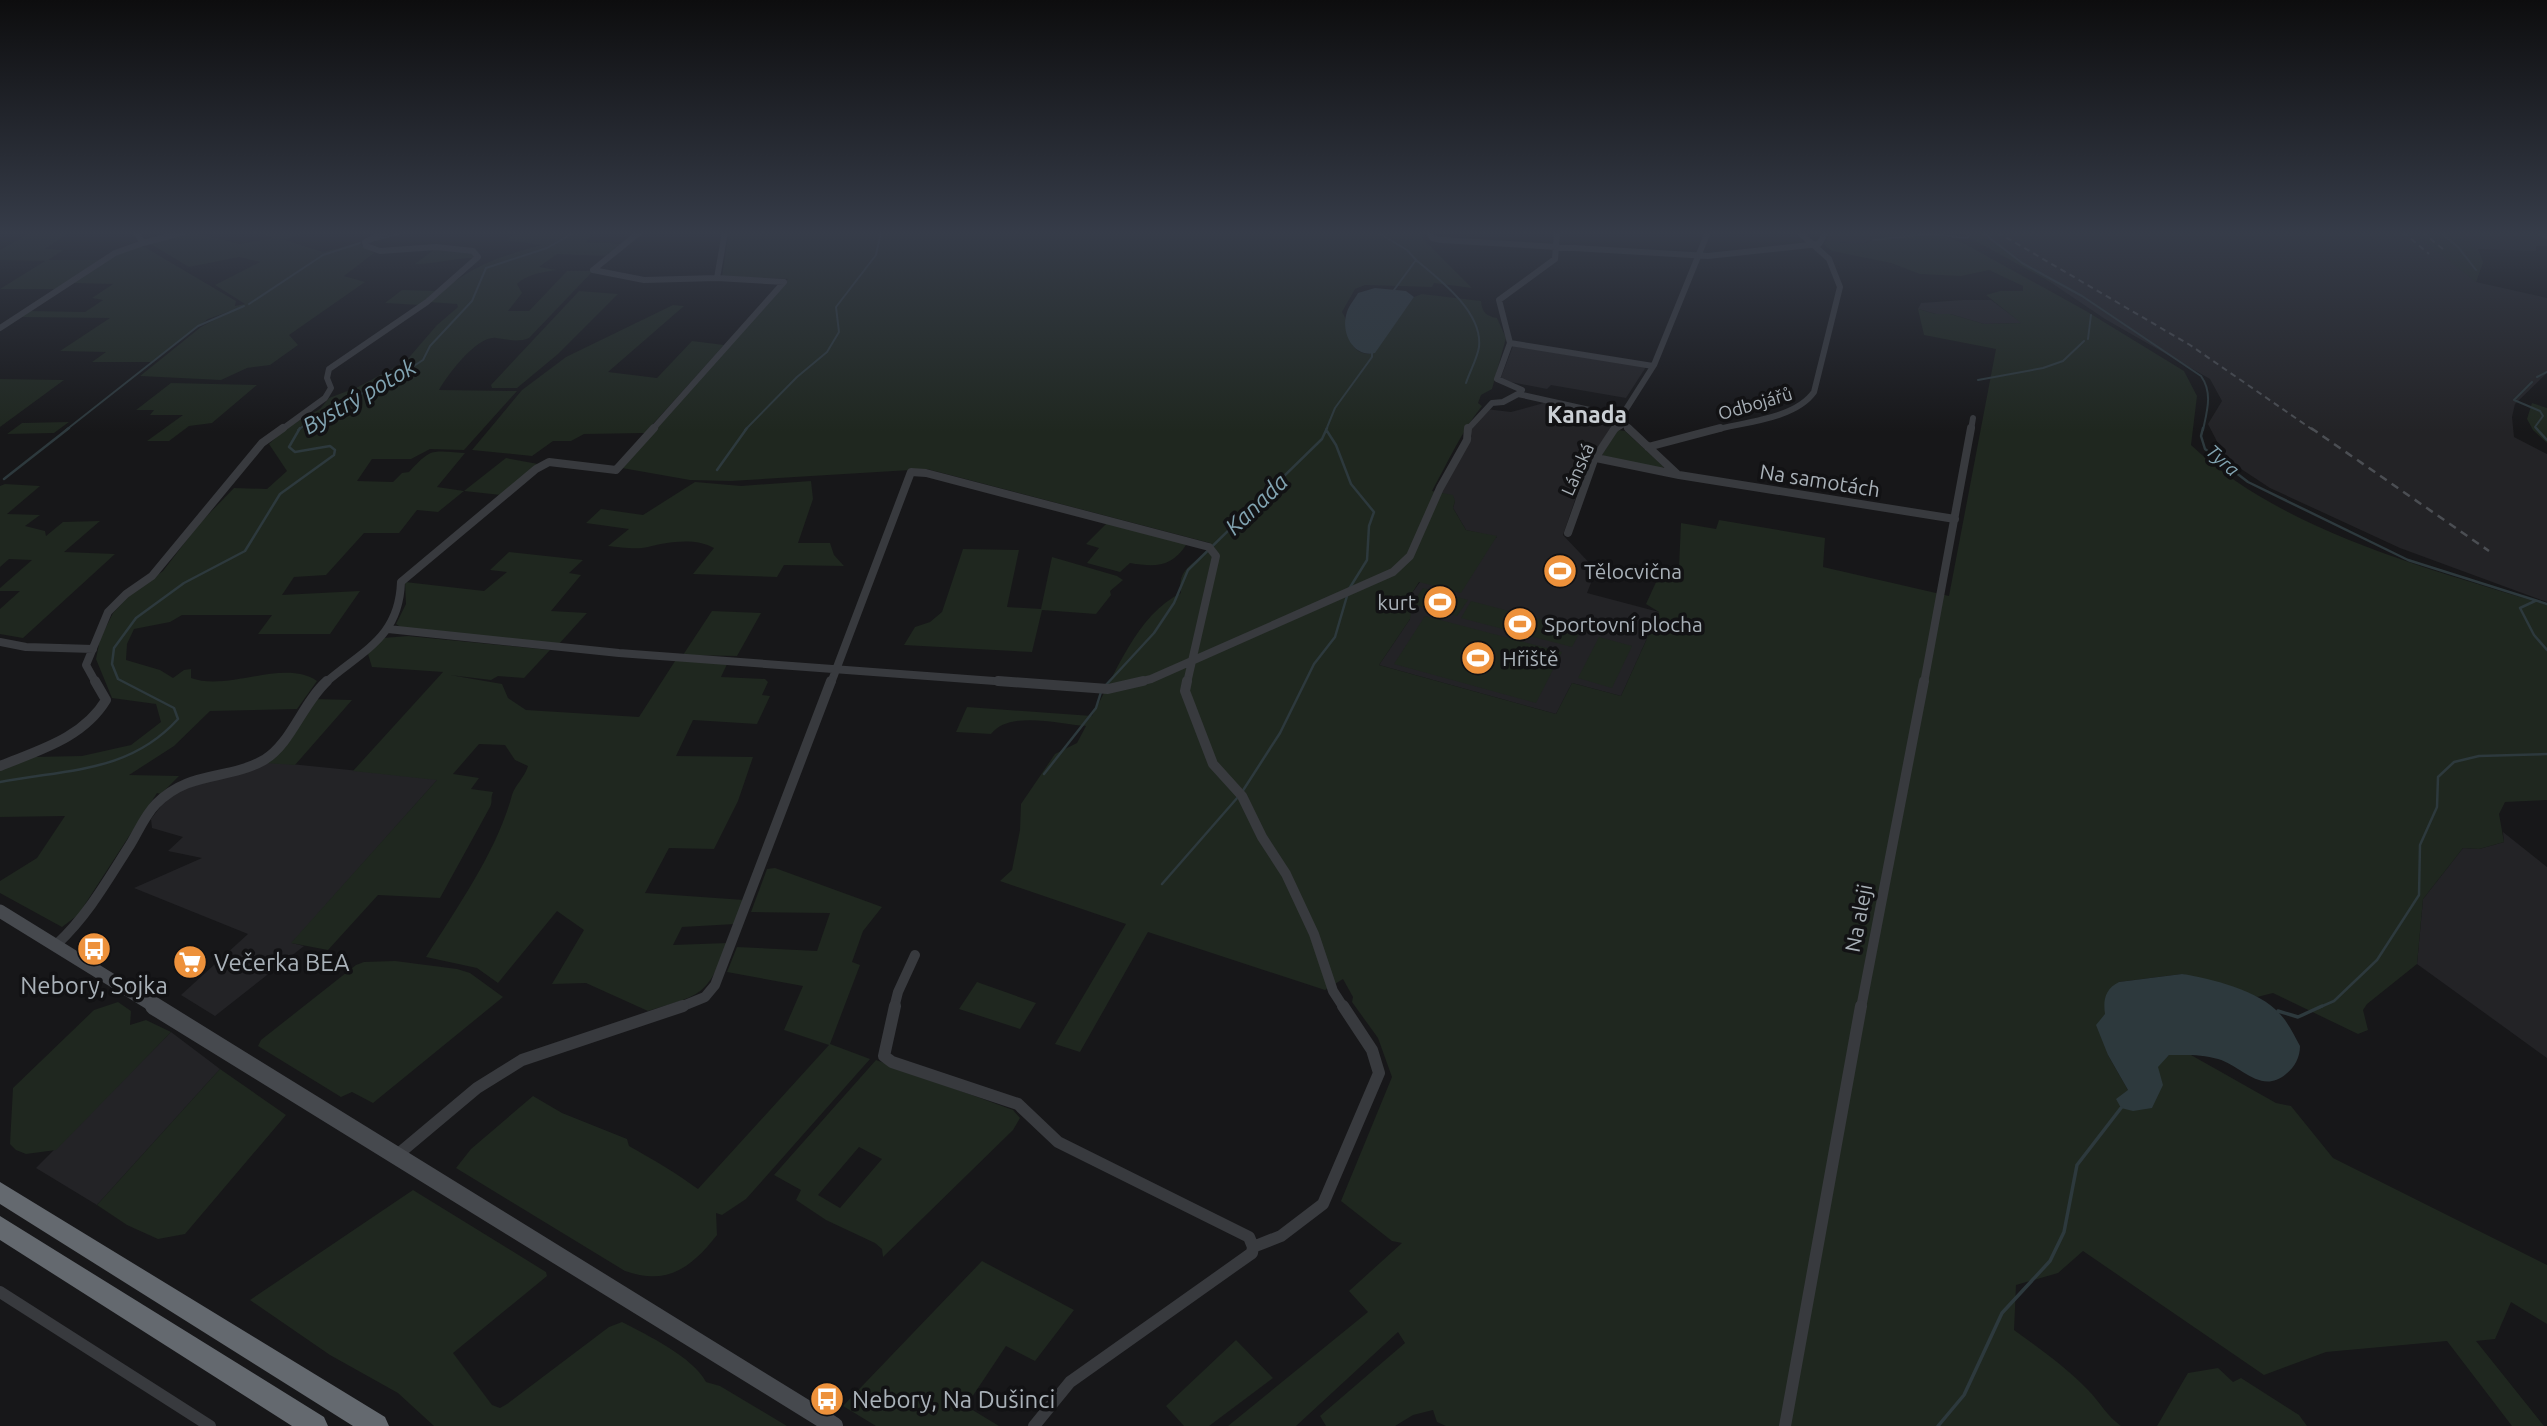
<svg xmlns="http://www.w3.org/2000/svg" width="2547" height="1426" font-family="Ubuntu,sans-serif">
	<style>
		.built { fill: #232326 }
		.green { fill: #1f271f; fill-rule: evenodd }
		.water { fill: #2d393d }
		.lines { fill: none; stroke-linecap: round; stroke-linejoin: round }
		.stream-far2 { stroke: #2d393d; stroke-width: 2 }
		.stream-far1 { stroke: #2d393d; stroke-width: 2.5 }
		.stream { stroke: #2d393d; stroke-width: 3.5 }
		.street-far3 { stroke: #383a3e; stroke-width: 6 }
		.street-far2 { stroke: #383a3e; stroke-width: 8 }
		.street-far1 { stroke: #383a3e; stroke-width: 10 }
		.street { stroke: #383a3e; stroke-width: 12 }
		.secondary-far2 { stroke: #46494e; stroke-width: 8 }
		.secondary-far1 { stroke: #46494e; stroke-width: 13 }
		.secondary { stroke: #46494e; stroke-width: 18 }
		.highway { fill: #64696f; fill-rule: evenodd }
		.rail-far1 { stroke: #4b4e53; stroke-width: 2; stroke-dasharray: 6 4.5; stroke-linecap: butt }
		.rail { stroke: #4b4e53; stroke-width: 2.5; stroke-dasharray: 8 6; stroke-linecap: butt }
		.labels { text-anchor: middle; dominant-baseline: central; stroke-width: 7; stroke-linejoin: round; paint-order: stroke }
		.far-street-label { font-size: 18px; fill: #a9b1b8; stroke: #121214 }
		.far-water-label { font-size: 19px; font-style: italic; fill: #82a4b2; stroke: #121214 }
		.street-label { font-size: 21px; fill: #a9b1b8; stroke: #121214 }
		.poi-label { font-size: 21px; fill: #a9b1b8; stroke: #121214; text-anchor: start }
		.water-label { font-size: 23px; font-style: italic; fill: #82a4b2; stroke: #121214 }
		.far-district-label { font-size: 23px; font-weight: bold; fill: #cacfd4; stroke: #121214 }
		.near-poi-label { font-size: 24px; fill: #a9b1b8; stroke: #121214; text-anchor: start }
	</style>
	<rect width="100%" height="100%" fill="#171719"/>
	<path class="built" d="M1830 232H1877L1880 236 1862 244 1826 241Z
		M1976 232H2534L2547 240V246H2536V251L2478 249 2483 262 2476 282 2547 298V373L2515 404 2512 417 2514 437 2547 454V602L2400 548 2270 488 2226 459 2208 424 2222 401 2210 379 2105 319Z
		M1963 300H1991L2022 323 1984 324 1950 314H1936L1918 309 1921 303Z
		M1513 346 1646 367 1626 398 1551 385 1547 389 1500 380Z
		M1544 403 1617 418 1587 465 1563 535 1596 570 1587 593 1659 612 1621 696 1572 683 1556 714 1379 665 1410 619 1404 604 1420 582 1497 537 1466 530 1453 508 1455 501 1440 493 1472 436 1470 429 1486 409 1511 412Z
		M271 762 438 779 292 943 304 946 215 1016 181 995 248 934 134 888 202 858 168 851 183 837 152 828 151 819 171 793Z
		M2503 832 2547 867V1058L2417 964 2423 899 2463 848 2479 849 2504 842Z
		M171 1032 220 1069 97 1205 36 1168Z"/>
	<path class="green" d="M70 232 45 249 63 250 48 260H101L56 289H0L45 261 0 260V250L31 232Z
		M189 232 240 244 273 238 255 232H299L303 233 285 240 323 252 358 243 374 253 344 276 365 282 289 335 298 345 270 365 247 368 221 380 140 376 201 327 233 310 208 319 152 362H92L106 352 60 351 110 318 20 317 29 311 85 312 103 300 92 298 113 284 72 283 120 252 141 245 236 301 235 306 245 304 215 285 260 262 239 257 189 267 151 244Z
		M520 232H594L585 242 622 244 607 256 557 254 539 267 557 270C543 272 527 274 517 284L522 293 508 311H529L567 271H593L529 338C517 343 507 339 496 338 477 335 447 376 439 390L517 391 464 450 430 449 411 459H372L357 481 393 482 402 473 409 472C432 447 431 451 465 453L437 487 464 491 506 458 538 464 501 495 464 491 438 512 417 510 399 533H364L326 575 294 577 282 595 360 591 330 634H258L272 615H182L170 622 134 629 127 644 126 660 160 670 173 678 184 670 191 669V678C228 692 284 658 317 681L297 709 210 711 174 746 129 775 179 776 161 794 157 793 78 915 62 927 0 893V881L37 858 65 816 0 817V770L32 757 82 756 131 745 161 722 156 704 112 698 96 659 100 639 113 613 132 593 163 571 199 524 234 488 267 489 287 471 269 444 287 427 320 409 329 398 358 387 406 361 437 325 458 307 457 304 429 302C469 267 491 259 541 245L506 240Z
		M729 232H1421L1423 239 1472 288 1434 283 1432 287 1365 285 1355 289 1342 312C1354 329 1343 354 1372 354L1414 297 1422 294 1481 301C1482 312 1486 316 1497 318L1506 338 1492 389 1481 395 1478 403 1482 406C1461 432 1448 462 1432 491L1453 495 1455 501 1453 508 1466 530 1497 536 1461 593 1419 582 1405 604 1412 609 1410 619 1379 665 1556 714 1572 683 1621 696 1659 612 1646 604 1663 567H1679L1681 523 1716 529 1719 520 1825 538 1823 567 1949 596 1996 349 1924 335 1918 309 1936 314H1950L1984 324 2021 323 1986 295 2000 291H2023V286L1989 270 1961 276 1920 274 1891 263 1832 251 1823 244 1826 241 1862 244 1878 239 1877 232H1933L1965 244 2086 311 2184 371 2197 396 2191 445C2281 531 2430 569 2547 605V800L2505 802 2499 814 2504 842 2479 849 2463 848 2423 899 2417 964 2367 1004 2363 1010 2368 1030 2358 1034 2273 993 2257 997 2182 974 2119 982 2105 1014 2108 1055 2128 1090 2169 1055H2191L2276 1103 2291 1106 2333 1158 2547 1265V1324L2511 1302 2495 1339 2476 1341 2544 1426H2512L2447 1341 2326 1352 2264 1375 2083 1251 2058 1273 2016 1285 2014 1330C2039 1348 2066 1367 2088 1390 2100 1402 2106 1415 2121 1426H1446L1437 1422 1433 1410 1413 1415 1395 1426H1326L1320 1416 1405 1343 1398 1332 1296 1426H1228L1368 1312 1349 1291 1402 1243 1392 1241 1341 1201 1392 1077 1378 1038 1352 1002 1353 997 1343 979 1325 990 1148 932 1080 1052 1055 1044 1126 924 1000 881 1012 870 1020 830 1021 804 1055 754 1077 743 1086 726C1059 724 1010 710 991 734L956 732 967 707 1092 716C1115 675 1137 614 1181 593 1176 563 1202 565 1210 543L927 469 731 481 690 480 622 468 788 279 722 276Z
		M1959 232H1976L2058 286Z
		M2412 232C2447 232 2466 225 2483 262L2476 282Z
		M436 248 474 254 475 258C451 258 439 264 415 264Z
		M402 290 435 291 420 305 385 303Z
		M579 291 618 294 558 354 517 388H492L491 385Z
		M673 305 684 306 608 372 657 378 692 341 724 345 645 433 584 434 571 441H553L532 456 472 450 522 390 566 357Z
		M0 379 64 380 0 427Z
		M171 383 257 385 212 423 189 426 169 441H147L183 415H150L154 410H136Z
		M2532 403 2547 408V443L2533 430 2527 419Z
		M69 422 54 433 7 434 22 423Z
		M1618 430 1625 431 1664 467 1658 470 1612 461 1602 455Z
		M811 481 813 499 798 543H830L834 555 844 566 784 565 777 577 693 574 714 548C696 537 666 542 648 547 637 550 619 547 608 546L629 529 586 523 601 509 643 515 695 482 741 486Z
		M5 484 40 486 7 514 40 515 25 526 45 531 46 536 63 522 100 521 64 552 115 554 23 638 0 634V609L20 591H0V588L32 560 9 559 0 567V486Z
		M1107 523 1183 542 1186 545C1171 568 1154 567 1130 563L1120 572 1087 563 1099 548 1086 544Z
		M963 549 1019 550 1007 607 1041 609 1052 557 1117 576 1123 580 1110 591 1111 595 1096 614 1042 610 1032 652 904 645 915 627 930 622 942 612Z
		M509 552 583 560 569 573 581 575 551 611 587 613 558 645 402 628 396 624 406 604 405 582 484 591 507 572 490 570Z
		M1423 588 1468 600 1457 616 1412 604Z
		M1471 601 1581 630 1572 647 1461 618Z
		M712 611 761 613 737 656 683 655Z
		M1425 616 1562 652 1536 703 1394 664Z
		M408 636 550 650 524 678 498 676 491 680 450 675 502 684 508 698 526 710 639 717 677 658 728 662 721 677 765 679 768 682 762 695 770 696 757 724 693 720 676 756 753 757 738 801 714 849 669 848 645 893 744 900 735 924 682 927 673 945 728 943C706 997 703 994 648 1011L586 983 552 984 584 930 557 911 498 983 477 968 426 957C458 906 497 851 512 795 515 785 525 777 528 766L515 760 505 745 479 744 453 774 479 778 471 789 493 792C490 799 493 801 490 807 473 838 457 867 440 898L378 895 328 950 291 943 437 780 353 771 443 672 372 667 368 654 383 638Z
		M1599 637 1632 646 1612 688 1578 678Z
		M314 699 352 700 295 765 265 763C291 748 300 724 314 699Z
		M775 868 882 907 863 931 852 962 860 965 830 1044 870 1059 746 1199 722 1215 716 1213 717 1235C691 1268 667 1286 625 1271L456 1168 471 1149 533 1096 562 1113 627 1139 629 1146C654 1160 676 1173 698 1189L829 1045 784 1030 803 986 727 972 737 947 817 951 830 913 751 912 767 869Z
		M395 961 457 969 470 973 503 997 373 1103 352 1092 341 1097 258 1046 261 1040 356 965 364 962Z
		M977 982 1036 1003 1020 1029 959 1009Z
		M118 1002 131 1011 130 1025 146 1020 171 1032 56 1150 26 1154 16 1150 10 1144 13 1088 94 1010Z
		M876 1060 1013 1110 1020 1118 1013 1130 883 1257 882 1249 875 1243 826 1220 796 1200 801 1190 774 1175ZM859 1147 882 1159 840 1208 818 1195Z
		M220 1069 286 1115 185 1234 158 1239 127 1225 97 1205Z
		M413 1190 546 1272 547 1276 453 1353 492 1405 500 1408 507 1404 609 1327 622 1322C647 1335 693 1357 706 1382L720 1386 787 1426H434L398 1393 330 1355 250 1300Z
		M982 1261 1074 1310 1035 1361 1006 1346 966 1406 999 1426H876L843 1406Z
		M1236 1340 1273 1378 1209 1426H1184L1166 1406Z
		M2218 1368 2233 1382 2241 1378 2299 1415 2307 1426H2157L2188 1373Z"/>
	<path class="water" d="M1375 288 1406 291 1414 297 1375 353C1353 358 1340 332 1347 312 1349 305 1355 299 1358 293Z
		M2182 974C2210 978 2260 991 2279 1013 2288 1022 2294 1035 2300 1046 2300 1057 2295 1067 2286 1074 2261 1095 2242 1066 2218 1059 2202 1054 2185 1055 2169 1055L2158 1067 2163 1085 2152 1108 2133 1111 2121 1108 2116 1099 2128 1090 2108 1055 2096 1025 2105 1014C2103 1000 2105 989 2119 982Z"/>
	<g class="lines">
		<path class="stream-far2" d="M1377 232 1407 250 1416 260 1394 290
			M1982 232 2022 263 2082 296 2201 376C2213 393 2207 411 2203 430
			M2440 232 2458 247 2476 270
			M375 240 406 232
			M1873 240 1930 234 1967 238 1973 232
			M1416 260C1439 279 1483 312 1479 347 1477 359 1470 371 1466 383
			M249 304 323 255 360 243
			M2088 339 2091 315
			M2537 377 2547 372
			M1978 380 2043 368 2063 361 2084 341
			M2532 382 2514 400 2540 411 2543 416 2535 427 2538 430
			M66 430 198 326 244 306
			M298 430 328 408 391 381 423 360 430 346 472 301 486 268 547 248 575 232
			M745 430 797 377 827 352 839 332 836 307 876 255 881 232
			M1326 430 1335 408 1372 357V352"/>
		<path class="stream-far1" d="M2203 428 2201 436 2205 449 2248 482 2408 560 2547 604
			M2536 428 2547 440
			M1327 431 1336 445 1351 484 1374 512 1369 526 1367 560 1349 589
			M717 470 747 428
			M4 479 69 428
			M2535 601 2520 608 2534 635 2547 650
			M1105 686 1154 633 1174 603 1188 570 1322 439 1327 428
			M1044 774 1096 708 1101 692
			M0 782C67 769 129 773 178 719L174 708 118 679 112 664 114 648 136 618 184 583 245 551 280 494 334 455 335 450 330 446 295 452 289 447 300 428
			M1242 792 1280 733 1314 664 1335 637 1347 596
			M1162 884 1238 797
			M2318 1008 2334 1001 2377 960 2419 895 2420 845 2437 807 2438 777 2454 762 2479 756 2547 754"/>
		<path class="stream" d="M2278 1011 2298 1017 2322 1006
			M1938 1426 1964 1395 2002 1313 2050 1261 2064 1232 2077 1165 2121 1108"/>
		<path class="street-far3" d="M136 232 143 243 185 232
			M640 232 593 270 644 280 717 278
			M1430 232 1432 238 1441 240 1708 256 1819 244 1826 232
			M0 328 115 253 143 243
			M1510 343 1653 366
			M1510 343 1499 300 1555 259 1557 232
			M1510 343 1497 379 1522 390 1520 392
			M281 430 325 398 331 388 327 378 329 369 427 302 478 257 473 251 436 247 380 251 366 246 365 242 386 232
			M652 430 784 282 717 278 725 232
			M1467 430 1492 403 1503 402 1518 394 1621 417
			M1614 430 1624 424
			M1629 430 1621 417 1654 365 1708 232
			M1714 430C1744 422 1795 419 1814 392L1840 287 1829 259 1799 232
			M1971 430 1973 418"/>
		<path class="street-far2" d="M1628 428 1677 474
			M1648 447 1720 428
			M1596 458 1679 475 1955 519
			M1568 533 1594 460 1615 428
			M388 629 619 653 1021 683
			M0 642 26 647 93 649
			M96 683 86 665 108 612 126 594 152 576 262 443 283 428
			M325 683C363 650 399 638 401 582L536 469 549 462 616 470 654 428
			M831 683 911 472 926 473 1209 547 1216 556 1187 683
			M1135 683 1151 679 1393 572 1410 556 1440 488 1467 440 1468 428
			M1924 683 1971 428"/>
		<path class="street-far1" d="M998 681 1108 689 1143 681
			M1187 681 1185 691 1213 764 1242 796 1262 837 1286 874 1314 934 1333 991 1344 1008
			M0 766C39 750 83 738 106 700L95 681
			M57 944C88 915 107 881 130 845 138 832 145 815 156 804 190 770 226 781 264 760 291 744 302 704 327 681
			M678 1008 705 997 715 985 831 681
			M894 1008 898 992 915 955
			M1861 1008 1924 681"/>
		<path class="street" d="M895 1006 884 1056 892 1062 1018 1104 1058 1142 1249 1237 1253 1247
			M396 1156 477 1088 522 1060 683 1006
			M0 1292 210 1426
			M1034 1426 1070 1382 1252 1253 1253 1247 1281 1236 1323 1204 1379 1073 1372 1050 1343 1006
			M1785 1426 1861 1006"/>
		<path class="secondary-far2" d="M2542 232 2547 235"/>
		<path class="secondary-far1" d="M0 911 157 1008"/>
		<path class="secondary" d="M154 1006 834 1426"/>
		<path class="highway" d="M0 1182 385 1417 389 1426H353L0 1204Z
			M0 1216 324 1417 328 1426H292L0 1240Z"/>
		<path class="rail-far1" d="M1997 232 2190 345 2313 430
			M2403 232 2429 254
			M2422 232 2443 249"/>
		<path class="rail" d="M2311 428 2489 551"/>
	</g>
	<linearGradient id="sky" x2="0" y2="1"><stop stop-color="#0d0d0e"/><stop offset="0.54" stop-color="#363c49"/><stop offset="1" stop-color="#363c49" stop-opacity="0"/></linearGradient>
	<rect width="2547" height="432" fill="url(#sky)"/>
	<defs>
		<g id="stadium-disc" transform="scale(1.75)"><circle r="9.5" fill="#ed913b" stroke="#121214"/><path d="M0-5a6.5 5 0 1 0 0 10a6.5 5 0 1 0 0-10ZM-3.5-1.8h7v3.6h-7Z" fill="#fff"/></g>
		<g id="bus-disc" transform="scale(1.75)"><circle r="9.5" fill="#ed913b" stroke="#121214"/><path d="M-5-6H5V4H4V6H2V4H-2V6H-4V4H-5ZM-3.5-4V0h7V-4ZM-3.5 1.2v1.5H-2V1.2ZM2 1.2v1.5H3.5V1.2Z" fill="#fff"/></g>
		<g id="supermarket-disc" transform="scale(1.75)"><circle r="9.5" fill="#ed913b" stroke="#121214"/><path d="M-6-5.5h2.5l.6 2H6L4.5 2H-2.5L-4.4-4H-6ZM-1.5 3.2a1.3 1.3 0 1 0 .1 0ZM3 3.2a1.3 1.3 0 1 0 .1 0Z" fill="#fff"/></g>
	</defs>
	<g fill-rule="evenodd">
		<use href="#stadium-disc" x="1560" y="571"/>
		<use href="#stadium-disc" x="1440" y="602"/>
		<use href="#stadium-disc" x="1520" y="624"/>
		<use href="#stadium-disc" x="1478" y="658"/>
		<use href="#bus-disc" x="94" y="949"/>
		<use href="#supermarket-disc" x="190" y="962"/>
		<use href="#bus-disc" x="827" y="1399"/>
	</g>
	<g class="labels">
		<g class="far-street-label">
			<text transform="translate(1755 403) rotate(-16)">Odbojářů</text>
			<text transform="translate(1577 469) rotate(-66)">Lánská</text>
		</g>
		<g class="far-water-label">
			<text transform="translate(2223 460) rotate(42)">Tyra</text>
		</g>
		<g class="street-label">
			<text transform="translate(1820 480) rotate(9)">Na samotách</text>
			<text transform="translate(1858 918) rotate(-79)">Na aleji</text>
		</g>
		<g class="poi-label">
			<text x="1584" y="571">Tělocvična</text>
			<text x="1416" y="602" text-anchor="end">kurt</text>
			<text x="1544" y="624">Sportovní plocha</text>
			<text x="1502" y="658">Hřiště</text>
		</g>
		<g class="water-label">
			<text transform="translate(359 396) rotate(-30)">Bystrý potok</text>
			<text transform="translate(1256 504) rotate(-44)">Kanada</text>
		</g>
		<g class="far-district-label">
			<text x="1587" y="414">Kanada</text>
		</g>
		<g class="near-poi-label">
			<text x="214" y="962">Večerka BEA</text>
			<text x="94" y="985" text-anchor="middle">Nebory, Sojka</text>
			<text x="852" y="1399">Nebory, Na Dušinci</text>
		</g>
	</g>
</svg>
